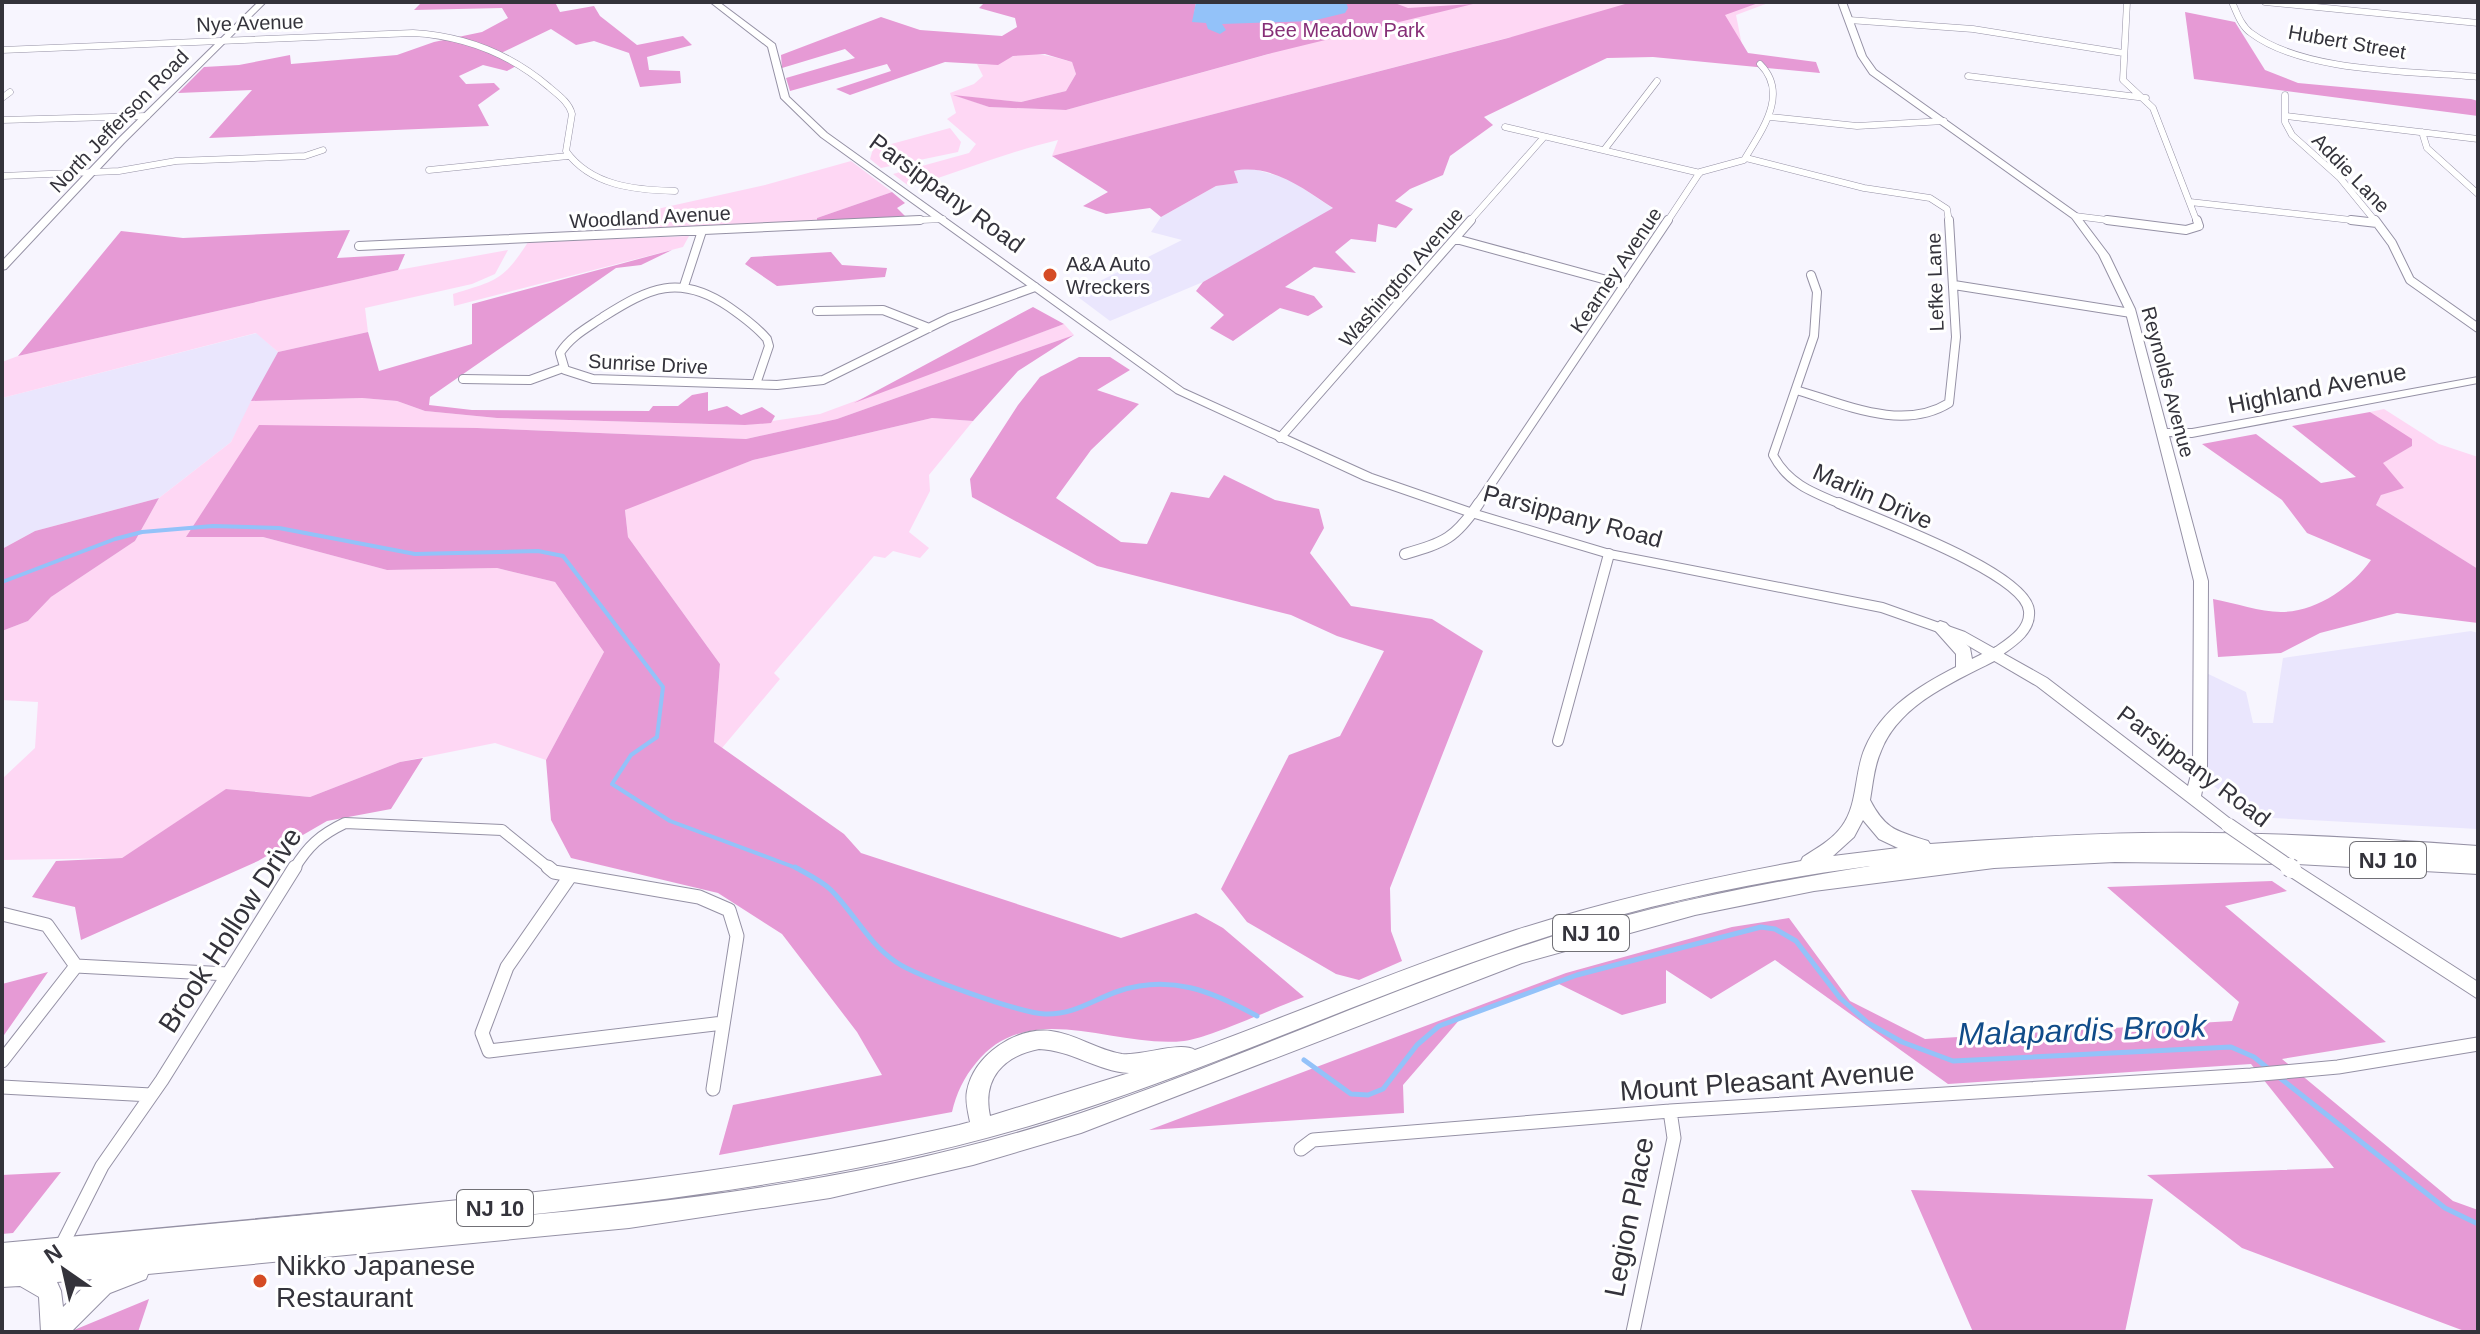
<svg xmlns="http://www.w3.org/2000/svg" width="2480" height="1334" font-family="Arial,sans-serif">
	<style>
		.built { fill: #eae6fd }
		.green { fill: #fed7f4 }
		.forest { fill: #e69ad5 }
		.water { fill: #93c2f9 }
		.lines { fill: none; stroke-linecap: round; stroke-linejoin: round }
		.stream-far1 { stroke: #93c2f9; stroke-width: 4 }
		.stream { stroke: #93c2f9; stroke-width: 5 }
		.street-far3-casing { stroke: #9591a5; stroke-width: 7 }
		.street-far2-casing { stroke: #9591a5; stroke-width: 10 }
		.street-far1-casing { stroke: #9591a5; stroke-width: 12 }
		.street-casing { stroke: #9591a5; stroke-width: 15 }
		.secondary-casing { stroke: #9591a5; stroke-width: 2 }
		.primary-casing { stroke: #9591a5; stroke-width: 2 }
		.street-far3 { stroke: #fff; stroke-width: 6 }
		.street-far2 { stroke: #fff; stroke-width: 8 }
		.street-far1 { stroke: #fff; stroke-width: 10 }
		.street { stroke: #fff; stroke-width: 13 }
		.secondary { fill: #fff; fill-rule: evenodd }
		.primary { fill: #fff; fill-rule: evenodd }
		.secondary-bridge-far1-casing { stroke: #9591a5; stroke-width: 16; stroke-linecap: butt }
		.secondary-bridge-casing { stroke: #9591a5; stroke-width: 20; stroke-linecap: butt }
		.secondary-bridge-far1 { stroke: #fff; stroke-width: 14 }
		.secondary-bridge { stroke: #fff; stroke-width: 18 }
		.poi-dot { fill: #d54c24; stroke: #fff; stroke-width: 3 }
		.labels { text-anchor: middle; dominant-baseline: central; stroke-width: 6; stroke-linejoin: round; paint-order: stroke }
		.far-street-label { font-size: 20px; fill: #34333b; stroke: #fff }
		.far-park-label { font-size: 20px; fill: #862f77; stroke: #fff }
		.far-poi-label { font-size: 20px; fill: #34333b; stroke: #fff; text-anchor: start }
		.shield { fill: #fff; stroke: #717076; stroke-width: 2 }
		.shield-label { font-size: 22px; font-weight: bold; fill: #34333b }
		.street-label { font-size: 24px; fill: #34333b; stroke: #fff }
		.near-street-label { font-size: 28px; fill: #34333b; stroke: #fff }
		.near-poi-label { font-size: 28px; fill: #34333b; stroke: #fff; text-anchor: start }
		.near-water-label { font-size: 32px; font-style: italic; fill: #114c89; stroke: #fff }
	</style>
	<rect width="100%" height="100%" fill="#f7f5fe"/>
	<path class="built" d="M1250 168 1289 179 1334 209 1203 282 1110 321 1074 294 1182 240 1151 232 1161 217 1216 186 1237 183 1234 171Z
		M257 333 278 352 231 442 159 498 35 531 2 549V398Z
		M2471 631 2478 633V829L2255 817 2195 772 2200 670 2246 692 2253 723H2273L2283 658Z"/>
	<path class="green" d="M1147 2H1771L1736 15 1744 55 1511 37 1052 156 1058 140C1007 152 960 172 910 187L893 174 969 153 976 144 947 119 956 113 950 93 974 84 983 76 977 64C1000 66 995 61 1014 56 1032 50 1054 57 1072 62L1076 74 1066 91 1021 102 958 96 989 107 1066 110 1269 54Z
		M950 128 961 142 958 152 881 168 870 159 873 149Z
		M851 161 892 192 817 218V224L614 230 630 215 765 185Z
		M689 236 683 247 454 306 453 294C496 281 504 280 528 242Z
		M508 250 495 274 472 284 365 308 368 332 278 352 256 333 2 398V362L18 356 398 270Z
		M1064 324 1074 335 837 419 746 439 477 428 186 537H263L387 570 497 568 555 582 604 652 546 760 495 743 400 762 310 797 227 789 122 858 2 860V779L35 748 38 702 2 700V631L28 621 51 597 135 541 159 498 231 442 251 401 362 398 397 401 425 411 497 418 745 425 820 414Z
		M2384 409 2439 444 2478 457V569L2376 505 2381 495 2382 463 2412 446 2370 412Z
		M932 418 973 421 929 475 930 491 909 532 929 548 920 558 893 551 885 558 874 556 774 673 780 679 722 748 714 742 720 664 628 537 625 509 753 460Z"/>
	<path class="forest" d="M422 2H555L560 12 594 6 600 16 637 45 683 36 692 45 647 57 649 70 680 71 681 83 640 87 629 53 594 41 576 45 551 29 499 54 518 65 507 71 483 65 459 76 466 84 494 83 500 89 478 105 489 126 209 138 252 90 178 93 204 67 239 65 290 55 291 64 397 55 434 42 482 32 508 18 502 8 414 10Z
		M985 2H1196L1193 22 1312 21 1346 2H1392L1408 8 1473 4 1272 53 1066 110 989 107 953 95 1021 102 1066 91 1076 74 1072 62 1045 54 1013 56 998 65 945 62 850 95 836 89 891 71 887 64 790 91 786 78 855 58 845 49 782 68 781 55 881 17 920 30 1002 36 1017 27 1015 18 979 8Z
		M1632 2H1761L1725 15 1748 53 1816 62 1820 73 1653 57 1607 58 1484 117 1493 125 1450 156 1443 175 1410 189 1395 201 1413 209 1396 228 1378 224 1376 242 1351 239 1335 252 1356 273 1314 267 1285 287 1314 296 1323 307 1308 316 1280 308 1233 341 1210 328 1224 315 1196 291 1203 282 1333 208C1304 189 1271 163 1234 171L1238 183 1216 186 1161 217 1150 208 1106 214 1083 206 1108 192 1052 156 1508 38Z
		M2185 12 2235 22 2265 70 2298 83 2471 99 2478 101V116L2194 79Z
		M892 192 905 203 897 208 907 218 817 224V218Z
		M350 230 337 258 405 254 398 270 18 356 121 231 183 238Z
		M672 250 641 265 616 268 430 397 429 405 472 410 649 411 653 406H678L692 395 708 392V411L727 406 741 415 762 407 775 416 771 423 745 425 497 418 425 411 397 401 362 398 251 401 278 352 368 332 379 371 472 344V304Z
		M831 252 842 265 887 268 885 277 777 286 745 264 751 257Z
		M1033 307 1064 324 854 403Z
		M1074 335 1018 371 973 421 932 418 753 460 625 510 628 537 720 664 714 742 844 834 861 853 1121 938 1196 913 1223 928 1304 997C1273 1008 1212 1037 1184 1041 1115 1049 1029 997 976 1063 964 1077 956 1094 952 1112L719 1155 733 1105 882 1075 857 1032 782 934 718 893 571 858 551 820 546 760 604 652 555 582 497 568 387 570 263 537H186L259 425 477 428 746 439 837 419Z
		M1079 357H1110L1130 370 1097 390 1139 404 1091 450 1056 498 1121 542 1147 544 1171 492 1209 498 1224 475 1275 500 1319 509 1324 528 1310 553 1351 606 1432 619 1483 651 1390 888 1391 931 1402 961 1359 980 1336 974 1247 922 1221 889 1289 755 1340 736 1384 651 1337 636 1291 615 1097 566 972 497 970 479 1018 405 1040 377Z
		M2370 412 2412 439V446L2383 463 2404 488 2381 495 2376 505 2478 569V623L2397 613 2320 633 2281 653 2218 657 2213 599C2235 603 2260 612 2281 612 2316 612 2352 587 2371 560L2307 533 2282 500 2202 444 2256 434 2321 483 2356 477 2292 426Z
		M159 498 135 541 51 597 28 621 2 631V549L35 531Z
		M423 758 391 809 327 821 258 861 81 940 75 907 32 897 56 861 122 858 226 789 310 797 400 762Z
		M2272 881 2287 891 2225 906 2386 1042 2282 1059 2453 1201 2478 1210V1332H2467L2242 1248 2147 1175 2334 1168 2251 1064 1948 1084 1775 960 1711 999 1666 970V1003L1622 1015 1555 982 1461 1018 1403 1085 1404 1113 1149 1130 1566 973 1732 927 1789 918 1850 1001 1925 1039 2232 1021 2239 1002 2107 887Z
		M48 972 2 1038V984Z
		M61 1172 13 1233 2 1234V1175Z
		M1911 1190 2153 1199 2125 1332H1973Z
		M149 1299 138 1332H73L74 1330Z"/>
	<path class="water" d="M1196 2H1346L1348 8 1345 13 1312 21 1222 24 1226 30 1220 34 1208 29 1206 23 1192 22Z"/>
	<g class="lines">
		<path class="stream-far1" d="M2 582 115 539 142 532 213 526 279 528 415 554 538 551 563 556 663 687 657 737 631 755 612 784 670 821 799 869"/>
		<path class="stream" d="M795 867C807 874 822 881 831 890 854 913 868 943 896 962 916 976 1020 1013 1045 1014 1075 1015 1094 999 1119 991 1170 974 1212 991 1257 1016
			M1304 1060 1351 1094 1368 1095 1383 1089 1417 1045 1439 1026 1577 975 1761 927 1775 929 1796 941 1840 998 1868 1023 1902 1042 1953 1061 2231 1047 2254 1057 2270 1070
			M2280 1078 2445 1208 2478 1224"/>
		<g class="street-far3-casing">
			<path id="street-far3" d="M2127 2 2123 80 2153 108 2197 222
				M2232 2C2237 13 2241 26 2251 33 2304 73 2413 71 2478 77
				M2265 2 2478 23
				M1849 20 1973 29 2123 53
				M2 50 413 33C465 36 509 53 549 87 558 95 569 102 572 114L566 151C591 186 635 190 675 191
				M1968 76 2146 98
				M2285 95V122L2292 135 2340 178 2376 222
				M2 98 10 92
				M2286 116 2478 139
				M1770 117 1857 126 1944 121
				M2 120 147 116
				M1505 127 1700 173
				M2422 132 2427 148 2478 194
				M1604 150 1657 81
				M1746 158 1864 188 1930 198 1947 209 1949 222
				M429 170 568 156
				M2 176 119 171 176 161 305 156 323 150
				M2190 202 2369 222
				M2075 216 2123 222
				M877 222 943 219
				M1469 222 1544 137
				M1667 222 1700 172 1744 160C1761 131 1790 94 1760 64"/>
		</g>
		<g class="street-far2-casing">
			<path id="street-far2" d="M2107 220 2186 230 2199 226 2197 220
				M2351 220 2377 223
				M2375 220 2392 243 2410 280 2478 328
				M1456 239 1625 285
				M359 246 920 220
				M1811 275 1817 292 1814 336 1773 455C1788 484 1814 493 1843 505
				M1954 285 2131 313
				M684 286 702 231
				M817 311 883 310 929 328
				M463 379 530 380 563 368
				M756 384 769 346 767 339C756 326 742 316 729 307 679 273 649 288 603 317 587 328 571 336 560 353L565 370 593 379 777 385 823 380 949 318 1035 287
				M1796 390C1844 404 1902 432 1949 403L1956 337 1949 220
				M1280 438 1471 220
				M1477 505 1668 220"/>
		</g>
		<g class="street-far1-casing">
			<path id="street-far1" d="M1839 503C1875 519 2026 573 2029 611 2031 631 2010 643 1996 653
				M1405 554C1445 542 1455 539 1479 503
				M1558 741 1609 554
				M294 869C308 846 320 835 345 823L502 830 550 869"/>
		</g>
		<g class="street-casing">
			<path id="street" d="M548 867 554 872 699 897 729 910 737 936 713 1089
				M571 875 507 967 482 1033 489 1051 723 1023
				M2 914 47 925 76 966 228 974
				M2 1061 76 966
				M2 1087 151 1095
				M1301 1149 1313 1140 1670 1111 2251 1075 2338 1067 2478 1044
				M61 1247 102 1166 162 1080 295 867
				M1633 1332 1674 1138 1670 1111"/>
		</g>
		<g class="secondary-casing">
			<path id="secondary" d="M258 2H266L124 143 6 269 2 270V261L118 139Z
				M710 2H719L775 44 789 97 827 133 1184 389 1372 474 1476 510 1610 550 1883 603 1965 632 2047 678 2188 786 2193 767 2194 581 2125 309 2099 255 2072 218 1870 74 1858 56 1838 2H1846L1866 56 1876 70 2078 214 2109 255 2135 309 2167 429H2192L2478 377V383L2192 437 2169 436 2208 581 2207 767 2201 796 2233 821 2236 825 2233 829 2228 831 2223 829 2037 686 1955 638 1881 612 1609 558 1468 516 1364 480 1176 393 821 137 781 98 768 47Z
				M2292 862 2478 982V999L2286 874 2284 869 2286 864Z"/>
		</g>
		<g class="primary-casing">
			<path id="primary" d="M1940 621 1946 623 1970 648 1972 659 1996 647 2004 653 2002 657C1959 680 1900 702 1881 751 1874 766 1873 783 1870 800 1886 831 1898 831 1928 841L1930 844C2001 839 2072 834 2143 833 2255 831 2367 838 2478 846V874L2297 864 2115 862 1994 868 1814 891 1695 915 1522 963 1081 1133 973 1165 830 1198 629 1228 148 1274 146 1279 110 1293 71 1332H41L39 1297 20 1286 2 1287V1243C151 1230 300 1216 449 1201 621 1184 791 1164 959 1125L970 1122C968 1112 965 1101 967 1091 974 1055 1015 1027 1051 1031 1076 1034 1097 1050 1122 1054 1143 1056 1180 1041 1195 1050 1302 1011 1407 966 1516 930 1609 900 1704 879 1801 861L1803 857C1817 848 1832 840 1842 826 1858 805 1854 773 1865 748 1882 708 1919 686 1956 667V654L1932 627ZM1863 820 1879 839 1898 848 1833 856 1854 837ZM1870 866C1752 885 1633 909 1520 947 1372 996 1229 1063 1081 1113 890 1177 687 1201 487 1219 673 1200 860 1177 1039 1123 1200 1074 1354 1002 1513 948 1629 908 1749 882 1870 866ZM1039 1049C1071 1050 1097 1071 1129 1073L990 1116C982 1079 1003 1056 1039 1049ZM92 1279 63 1307 61 1291 57 1282Z"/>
		</g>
		<use href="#street-far3" class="street-far3"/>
		<use href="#street-far2" class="street-far2"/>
		<use href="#street-far1" class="street-far1"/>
		<use href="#street" class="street"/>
		<use href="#secondary" class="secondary"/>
		<use href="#primary" class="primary"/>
		<g class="secondary-bridge-far1-casing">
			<path id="secondary-bridge-far1" d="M2228 825 2292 869"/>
		</g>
		<g class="secondary-bridge-casing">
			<path id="secondary-bridge" d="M2289 867 2292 869"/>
		</g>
		<use href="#secondary-bridge-far1" class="secondary-bridge-far1"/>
		<use href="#secondary-bridge" class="secondary-bridge"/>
	</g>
	<g class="poi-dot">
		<circle cx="1050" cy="275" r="8"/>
		<circle cx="260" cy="1281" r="8"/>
	</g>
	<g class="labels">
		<g class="far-street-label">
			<text transform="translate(250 23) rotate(-2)">Nye Avenue</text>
			<text transform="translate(2347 42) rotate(10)">Hubert Street</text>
			<text transform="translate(119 121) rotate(-46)">North Jefferson Road</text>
			<text transform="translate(2351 173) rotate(46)">Addie Lane</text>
			<text transform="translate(650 217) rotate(-3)">Woodland Avenue</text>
			<text transform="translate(1616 270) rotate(-56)">Kearney Avenue</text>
			<text transform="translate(1401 277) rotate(-49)">Washington Avenue</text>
			<text transform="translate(1935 282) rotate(-92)">Lefke Lane</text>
			<text transform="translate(648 364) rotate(3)">Sunrise Drive</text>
			<text transform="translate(2168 382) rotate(75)">Reynolds Avenue</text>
		</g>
		<g class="far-park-label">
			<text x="1343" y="30">Bee Meadow Park</text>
		</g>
		<g class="far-poi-label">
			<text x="1066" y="264">A&amp;A Auto<tspan x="1066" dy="23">Wreckers</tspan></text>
		</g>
		<g class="shield">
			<rect x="2350" y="842" width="76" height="36" rx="6"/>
			<rect x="1553" y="915" width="76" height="36" rx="6"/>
			<rect x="457" y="1190" width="76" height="36" rx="6"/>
		</g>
		<g class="shield-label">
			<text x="2388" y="860">NJ 10</text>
			<text x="1591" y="933">NJ 10</text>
			<text x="495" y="1208">NJ 10</text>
		</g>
		<g class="street-label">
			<text transform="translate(947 193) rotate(36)">Parsippany Road</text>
			<text transform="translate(2317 388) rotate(-11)">Highland Avenue</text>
			<text transform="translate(1873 496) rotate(24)">Marlin Drive</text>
			<text transform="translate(1573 516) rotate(15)">Parsippany Road</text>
			<text transform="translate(2194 766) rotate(37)">Parsippany Road</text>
		</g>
		<g class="near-street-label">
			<text transform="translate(230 930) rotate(-57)">Brook Hollow Drive</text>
			<text transform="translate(1767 1081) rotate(-4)">Mount Pleasant Avenue</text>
			<text transform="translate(1629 1217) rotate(-79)">Legion Place</text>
		</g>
		<g class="near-poi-label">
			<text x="276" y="1265">Nikko Japanese<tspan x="276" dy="32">Restaurant</tspan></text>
		</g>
		<g class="near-water-label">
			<text transform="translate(2082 1030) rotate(-2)">Malapardis Brook</text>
		</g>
	</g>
	<rect width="2480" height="1334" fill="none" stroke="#34333b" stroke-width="8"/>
	<g transform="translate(64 1270) rotate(326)" stroke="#ffffff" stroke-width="6" paint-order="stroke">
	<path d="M0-6L14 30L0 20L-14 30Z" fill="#34333b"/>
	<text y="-12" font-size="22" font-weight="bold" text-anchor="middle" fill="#34333b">N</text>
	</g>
</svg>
